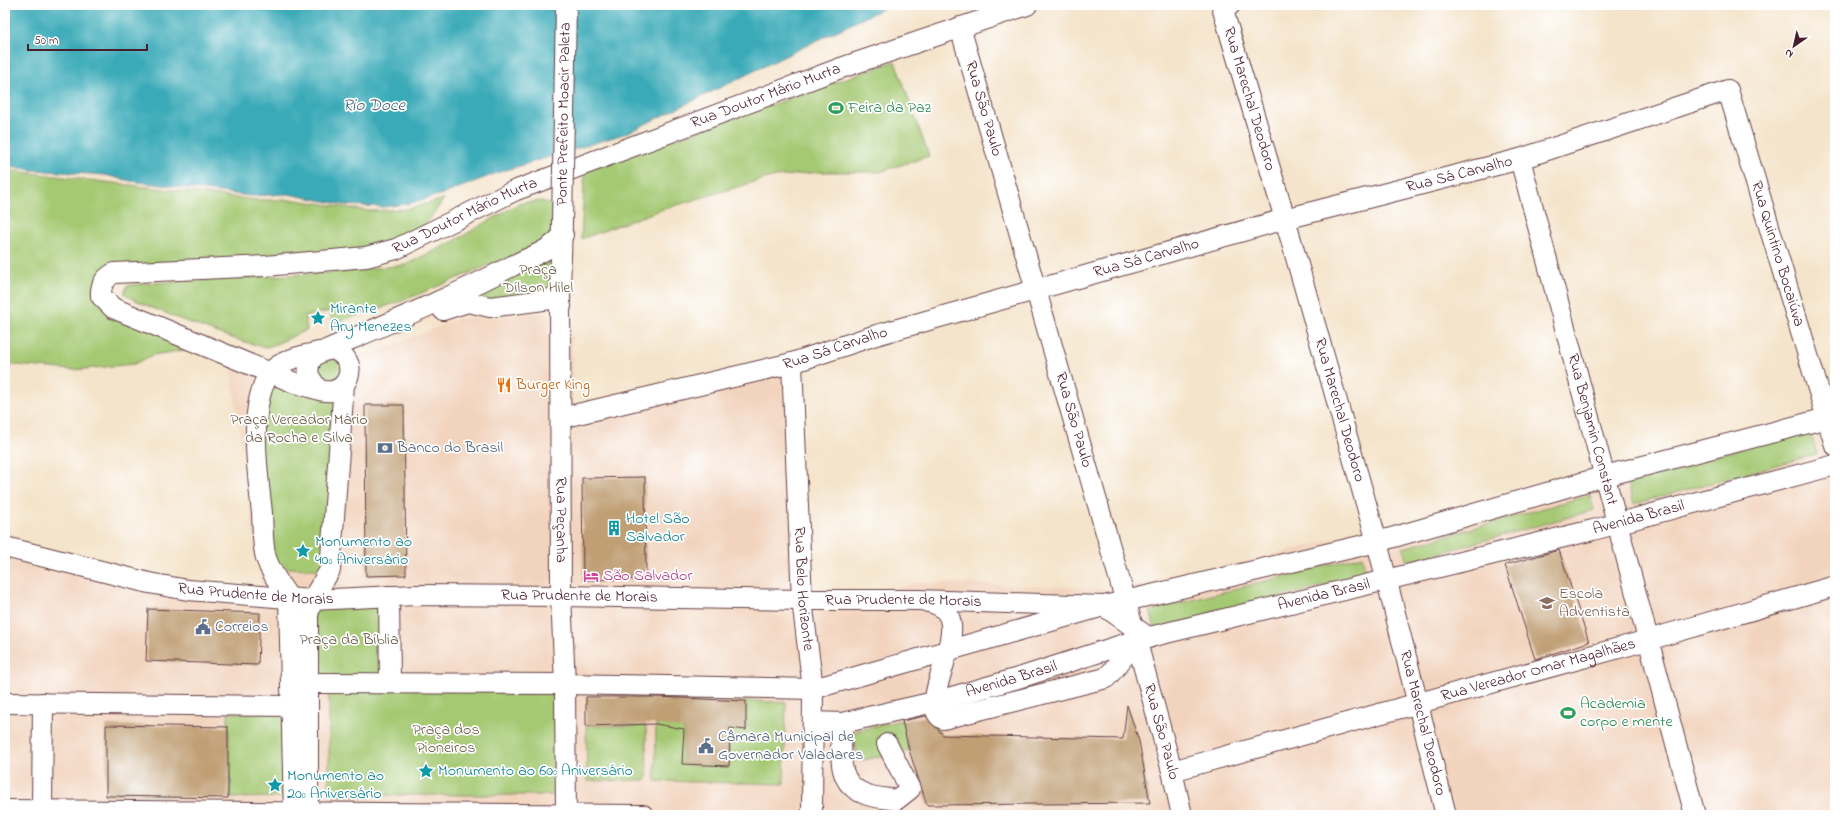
<svg xmlns="http://www.w3.org/2000/svg" width="1840" height="820" font-family="'Indie Flower',sans-serif">
	<style>
		.built { fill: #f2d4be }
		.green { fill: #a5c973; stroke: #78744f }
		.water { fill: #3aaab8; stroke: #426472 }
		.building { fill: #c09f75 }
		.lines { fill: none; stroke-linecap: round; stroke-linejoin: round }
		.minor-casing { stroke: #643d43; stroke-width: 22 }
		.minor { stroke: #fff; stroke-width: 20 }
		.minor-bridge-casing { stroke: #643d43; stroke-width: 22; stroke-linecap: butt }
		.minor-bridge { stroke: #fff; stroke-width: 20 }
		.labels { text-anchor: middle; dominant-baseline: central; stroke-width: 3.5; stroke-linejoin: round; paint-order: stroke }
		.street-label { font-size: 16px; fill: #4a1f2b; stroke: #fff }
		.leisure-label { font-size: 16px; fill: #27864d; stroke: #fff; text-anchor: start }
		.park-label { font-size: 16px; fill: #6a5a44; stroke: #fff }
		.culture-label { font-size: 16px; fill: #0d838f; stroke: #fff; text-anchor: start }
		.food-label { font-size: 16px; fill: #c56008; stroke: #fff; text-anchor: start }
		.service-label { font-size: 16px; fill: #4e5e75; stroke: #fff; text-anchor: start }
		.hotel-label { font-size: 16px; fill: #b23c85; stroke: #fff; text-anchor: start }
		.education-label { font-size: 16px; fill: #785e54; stroke: #fff; text-anchor: start }
		.water-label { font-size: 17px; font-style: italic; fill: #435e6a; stroke: #fff }
	</style>
	<rect width="100%" height="100%" fill="#fff"/>
	<filter id="ink" filterUnits="userSpaceOnUse"><feTurbulence type="fractalNoise" baseFrequency=".025" numOctaves="2"/><feDisplacementMap in="SourceGraphic" scale="8" xChannelSelector="R" yChannelSelector="G"/><feConvolveMatrix kernelMatrix="1 2 1 2 8 2 1 2 1" color-interpolation-filters="sRGB"/></filter>
	<filter id="wash" filterUnits="userSpaceOnUse"><feTurbulence type="fractalNoise" baseFrequency=".012" numOctaves="4" result="noise"/><feDisplacementMap in="SourceGraphic" scale="16" xChannelSelector="R" yChannelSelector="G"/><feGaussianBlur stdDeviation="0.9" result="paint"/><feColorMatrix in="noise" values="0 0 0 0 0 0 0 0 0 0 0 0 0 0 0 0 0 1.4 0 .05"/><feComposite in="paint" operator="in"/></filter>
	<g filter="url(#wash)">
		<rect width="100%" height="100%" fill="#f4e4cb"/>
		<path class="built" d="M538 313 572 315 573 408 784 376 796 610 922 582 1116 589 1185 576 1835 415V815H5V560L212 603 263 596 231 371 374 353 456 319Z"/>
		<path class="green" d="M895 61 929 156 879 172H819L768 178 660 210 581 239 585 171Z
			M5 170 256 200H296L369 211 407 209 444 199 425 225 394 240 351 251 113 269 98 291 204 347 153 355 134 364 74 370 5 364Z
			M542 201 552 205 551 233 549 238 528 249 402 301 333 323 330 311 305 316 307 330C298 333 275 346 267 347 253 348 132 303 124 293L127 286 137 284 326 273 405 265 454 241 520 203Z
			M553 251 558 290 490 305 477 294Z
			M324 353 347 368 325 388 312 365Z
			M268 377 344 387 330 570 269 567 257 458Z
			M1810 430 1817 454 1634 504 1627 480Z
			M1590 495 1594 510 1407 562 1403 548Z
			M1362 556 1366 575 1155 629 1150 611Z
			M386 599 387 681 312 680 314 604Z
			M329 684H564L563 795H329Z
			M746 701 786 702 784 784 655 781 656 724 684 726 682 764 729 766 730 728 746 729Z
			M284 712 286 797 230 798 228 713Z
			M902 720 909 750 859 761 852 732Z
			M586 726H646L647 780 587 781Z"/>
		<path class="water" d="M5 5H890L627 133 497 173 446 193 407 204 383 207 345 205 288 194 251 196 130 181 105 175 32 170 5 165Z"/>
		<g id="blocks">
			<path class="building" d="M365 405H404L406 575 366 576Z
				M645 477 646 579 583 580 582 478Z
				M1559 550 1589 642 1535 659 1505 565Z
				M148 609 260 613 258 665 146 661Z
				M586 697H659L746 701V730L730 728 729 766 682 764 684 729 656 724 586 726Z
				M1127 705 1139 741 1150 803 927 805 909 750 902 721 926 716 943 735 1123 739Z
				M106 725 228 727V798L106 796Z"/>
		</g>
	</g>
	<g filter="url(#ink)">
		<use href="#blocks" fill-opacity="0" stroke="#643d43" stroke-width="1"/>
		<g class="lines">
			<g class="minor-casing">
				<g id="minor">
					<path id="s1" d="M1230 5 1222 7 1285 219 1377 542 1446 815"/>
					<path id="s2" d="M960 27 1126 602 1172 771 1182 815"/>
					<path id="s3" d="M1520 159 1695 815"/>
					<path id="s4" d="M562 224 560 290 561 596 565 684 566 815"/>
					<path d="M443 310 468 302 490 307 551 299 557 300 561 306"/>
					<path d="M326 350C389 323 452 297 512 266 530 257 550 251 563 235"/>
					<path id="s5" d="M792 363 802 600 813 689 812 815"/>
					<path id="s6" d="M317 388 309 376C306 358 317 351 334 349 338 352 343 354 346 359 354 371 347 388 332 391 323 393 305 385 295 383L113 308 101 296C100 285 105 278 114 273L265 266 366 257 396 249 514 191 838 69 1027 5"/>
					<path id="s7" d="M561 418 792 363 873 336 1285 219 1520 159 1728 90 1835 445"/>
					<path id="s8" d="M5 547 149 583 188 590 312 600 416 595 561 596 802 600H917L1104 606 1149 638"/>
					<path d="M389 596 390 683"/>
					<path d="M289 598C280 585 271 573 266 558 262 544 263 527 262 513 258 476 247 404 270 373 281 359 303 356 319 352"/>
					<path d="M289 598 294 815"/>
					<path d="M928 602C987 613 911 702 943 719L1106 678 1115 668 1137 640"/>
					<path d="M308 683 565 684 813 689 1104 606 1377 542 1605 476 1835 416"/>
					<path d="M5 703 290 706"/>
					<path id="s9" d="M813 722 842 723 934 702 1025 676 1137 640 1593 530 1835 465"/>
					<path d="M842 723C842 750 834 783 865 794 874 798 886 798 896 800L910 789 887 744"/>
					<path id="s10" d="M1172 771 1648 640 1835 586"/>
					<path d="M5 810 643 815"/>
					<path d="M42 810 43 703"/>
					<path d="M308 815V615L312 600 330 570 344 385"/>
				</g>
			</g>
			<use href="#minor" class="minor"/>
			<g class="minor-bridge-casing">
				<g id="minor-bridge">
					<path id="s11" d="M562 224 566 5"/>
				</g>
			</g>
			<use href="#minor-bridge" class="minor-bridge"/>
		</g>
	</g>
	<defs>
		<g id="stadium-bare" transform="scale(1.2)"><path d="M0-5a6.5 5 0 1 0 0 10a6.5 5 0 1 0 0-10ZM-3.5-1.8h7v3.6h-7Z" fill="#2e9e5b" stroke="#fff" stroke-width="2.5" paint-order="stroke"/></g>
		<g id="sight-bare" transform="scale(1.2)"><path d="M0-6L1.8-2.2L6-1.7L2.9 1.2L3.7 5.4L0 3.3L-3.7 5.4L-2.9 1.2L-6-1.7L-1.8-2.2Z" fill="#0f9aa8" stroke="#fff" stroke-width="2.5" paint-order="stroke"/></g>
		<g id="restaurant-bare" transform="scale(1.2)"><path d="M-5-6h1v4h1v-4h1v4h1v-4h1v5L-1.5 .5V6h-2V.5L-5-1ZM5-6V6H3V1.5H1.5Q1.5-4 5-6Z" fill="#e8710a" stroke="#fff" stroke-width="2.5" paint-order="stroke"/></g>
		<g id="bank-bare" transform="scale(1.2)"><path d="M-6-4H6V4H-6ZM0-2.3a2.3 2.3 0 1 0 0 4.6a2.3 2.3 0 1 0 0-4.6Z" fill="#5c6f8a" stroke="#fff" stroke-width="2.5" paint-order="stroke"/></g>
		<g id="building-bare" transform="scale(1.2)"><path d="M-4-6H4V6H1V3H-1V6H-4ZM-2.5-4.3h1.7v1.8h-1.7ZM.8-4.3h1.7v1.8H.8ZM-2.5-1h1.7V.8h-1.7ZM.8-1h1.7V.8H.8Z" fill="#0f9aa8" stroke="#fff" stroke-width="2.5" paint-order="stroke"/></g>
		<g id="hotel-bare" transform="scale(1.2)"><path d="M-6-4.5h1.5V1H6V5H4.5V3h-9V5H-6ZM-4 0a1.8 1.8 0 1 1 3.6 0ZM.5 0V-2.5h3Q6-2.5 6 0Z" fill="#d1479c" stroke="#fff" stroke-width="2.5" paint-order="stroke"/></g>
		<g id="school-bare" transform="scale(1.2)"><path d="M0-5L7-2L0 1L-7-2ZM-4 1L0 2.5L4 1V4Q0 6-4 4Z" fill="#8d6e63" stroke="#fff" stroke-width="2.5" paint-order="stroke"/></g>
		<g id="civic-bare" transform="scale(1.2)"><path d="M-.6-6.5H3V-4.5H.6V-3L4-1V1h2V6H-6V1h2V-1L-.6-3ZM-1.2 2.5V6h2.4V2.5Z" fill="#5c6f8a" stroke="#fff" stroke-width="2.5" paint-order="stroke"/></g>
	</defs>
	<g fill-rule="evenodd">
		<use href="#stadium-bare" x="836" y="108"/>
		<use href="#sight-bare" x="318" y="318"/>
		<use href="#restaurant-bare" x="504" y="385"/>
		<use href="#bank-bare" x="385" y="448"/>
		<use href="#building-bare" x="614" y="528"/>
		<use href="#sight-bare" x="303" y="551"/>
		<use href="#hotel-bare" x="591" y="576"/>
		<use href="#school-bare" x="1547" y="603"/>
		<use href="#civic-bare" x="203" y="627"/>
		<use href="#stadium-bare" x="1568" y="713"/>
		<use href="#civic-bare" x="706" y="746"/>
		<use href="#sight-bare" x="426" y="771"/>
		<use href="#sight-bare" x="275" y="785"/>
	</g>
	<g class="labels">
		<g class="street-label">
			<text stroke="none"><textPath href="#s6" startOffset="1078">Rua Doutor Mário Murta</textPath></text>
			<text stroke="none"><textPath href="#s1" startOffset="104">Rua Marechal Deodoro</textPath></text>
			<text stroke="none"><textPath href="#s2" startOffset="85">Rua São Paulo</textPath></text>
			<text stroke="none"><textPath href="#s11" startOffset="110">Ponte Prefeito Moacir Paleta</textPath></text>
			<text stroke="none"><textPath href="#s7" startOffset="931">Rua Sá Carvalho</textPath></text>
			<text stroke="none"><textPath href="#s6" startOffset="754">Rua Doutor Mário Murta</textPath></text>
			<text stroke="none"><textPath href="#s7" startOffset="1384">Rua Quintino Bocaiúva</textPath></text>
			<text stroke="none"><textPath href="#s7" startOffset="607">Rua Sá Carvalho</textPath></text>
			<text stroke="none"><textPath href="#s7" startOffset="283">Rua Sá Carvalho</textPath></text>
			<text stroke="none"><textPath href="#s1" startOffset="428">Rua Marechal Deodoro</textPath></text>
			<text stroke="none"><textPath href="#s2" startOffset="409">Rua São Paulo</textPath></text>
			<text stroke="none"><textPath href="#s3" startOffset="280">Rua Benjamin Constant</textPath></text>
			<text stroke="none"><textPath href="#s9" startOffset="852">Avenida Brasil</textPath></text>
			<text stroke="none"><textPath href="#s4" startOffset="296">Rua Peçanha</textPath></text>
			<text stroke="none"><textPath href="#s5" startOffset="226">Rua Belo Horizonte</textPath></text>
			<text stroke="none"><textPath href="#s8" startOffset="256">Rua Prudente de Morais</textPath></text>
			<text stroke="none"><textPath href="#s8" startOffset="580">Rua Prudente de Morais</textPath></text>
			<text stroke="none"><textPath href="#s9" startOffset="528">Avenida Brasil</textPath></text>
			<text stroke="none"><textPath href="#s8" startOffset="904">Rua Prudente de Morais</textPath></text>
			<text stroke="none"><textPath href="#s10" startOffset="380">Rua Vereador Omar Magalhães</textPath></text>
			<text stroke="none"><textPath href="#s9" startOffset="204">Avenida Brasil</textPath></text>
			<text stroke="none"><textPath href="#s1" startOffset="752">Rua Marechal Deodoro</textPath></text>
			<text stroke="none"><textPath href="#s2" startOffset="733">Rua São Paulo</textPath></text>
		</g>
		<g class="leisure-label">
			<text x="848" y="108">Feira da Paz</text>
			<text x="1580" y="704">Academia<tspan x="1580" dy="18">corpo e mente</tspan></text>
		</g>
		<g class="park-label">
			<text x="538" y="270">Praça<tspan x="538" dy="18">Dílson Hilel</tspan></text>
			<text x="299" y="420">Praça Vereador Mário<tspan x="299" dy="18">da Rocha e Silva</tspan></text>
			<text x="349" y="640">Praça da Bíblia</text>
			<text x="446" y="730">Praça dos<tspan x="446" dy="18">Pioneiros</tspan></text>
		</g>
		<g class="culture-label">
			<text x="330" y="309">Mirante<tspan x="330" dy="18">Ary Menezes</tspan></text>
			<text x="626" y="519">Hotel São<tspan x="626" dy="18">Salvador</tspan></text>
			<text x="315" y="542">Monumento ao<tspan x="315" dy="18">40º Aniversário</tspan></text>
			<text x="438" y="771">Monumento ao 60º Aniversário</text>
			<text x="287" y="776">Monumento ao<tspan x="287" dy="18">20º Aniversário</tspan></text>
		</g>
		<g class="food-label">
			<text x="516" y="385">Burger King</text>
		</g>
		<g class="service-label">
			<text x="397" y="448">Banco do Brasil</text>
			<text x="215" y="627">Correios</text>
			<text x="718" y="737">Câmara Municipal de<tspan x="718" dy="18">Governador Valadares</tspan></text>
		</g>
		<g class="hotel-label">
			<text x="603" y="576">São Salvador</text>
		</g>
		<g class="education-label">
			<text x="1559" y="594">Escola<tspan x="1559" dy="18">Adventista</tspan></text>
		</g>
		<g class="water-label">
			<text x="374" y="105">Rio Doce</text>
		</g>
	</g>
	<rect width="1840" height="820" fill="none" stroke="#fff" stroke-width="20"/>
	<g transform="translate(1794 46) rotate(214)" stroke="#ffffff" stroke-width="3" paint-order="stroke">
	<path d="M0-3L7 15L0 10L-7 15Z" fill="#4a1f2b"/>
	<text y="-6" font-size="11" font-weight="bold" text-anchor="middle" fill="#4a1f2b">N</text>
	</g>
	<path d="M28 44v6h119v-6" fill="none" stroke="#4a1f2b" stroke-width="2"/>
	<text x="34" y="44" font-size="12" fill="#4a1f2b" stroke="#ffffff" stroke-width="3" paint-order="stroke">50 m</text>
</svg>
